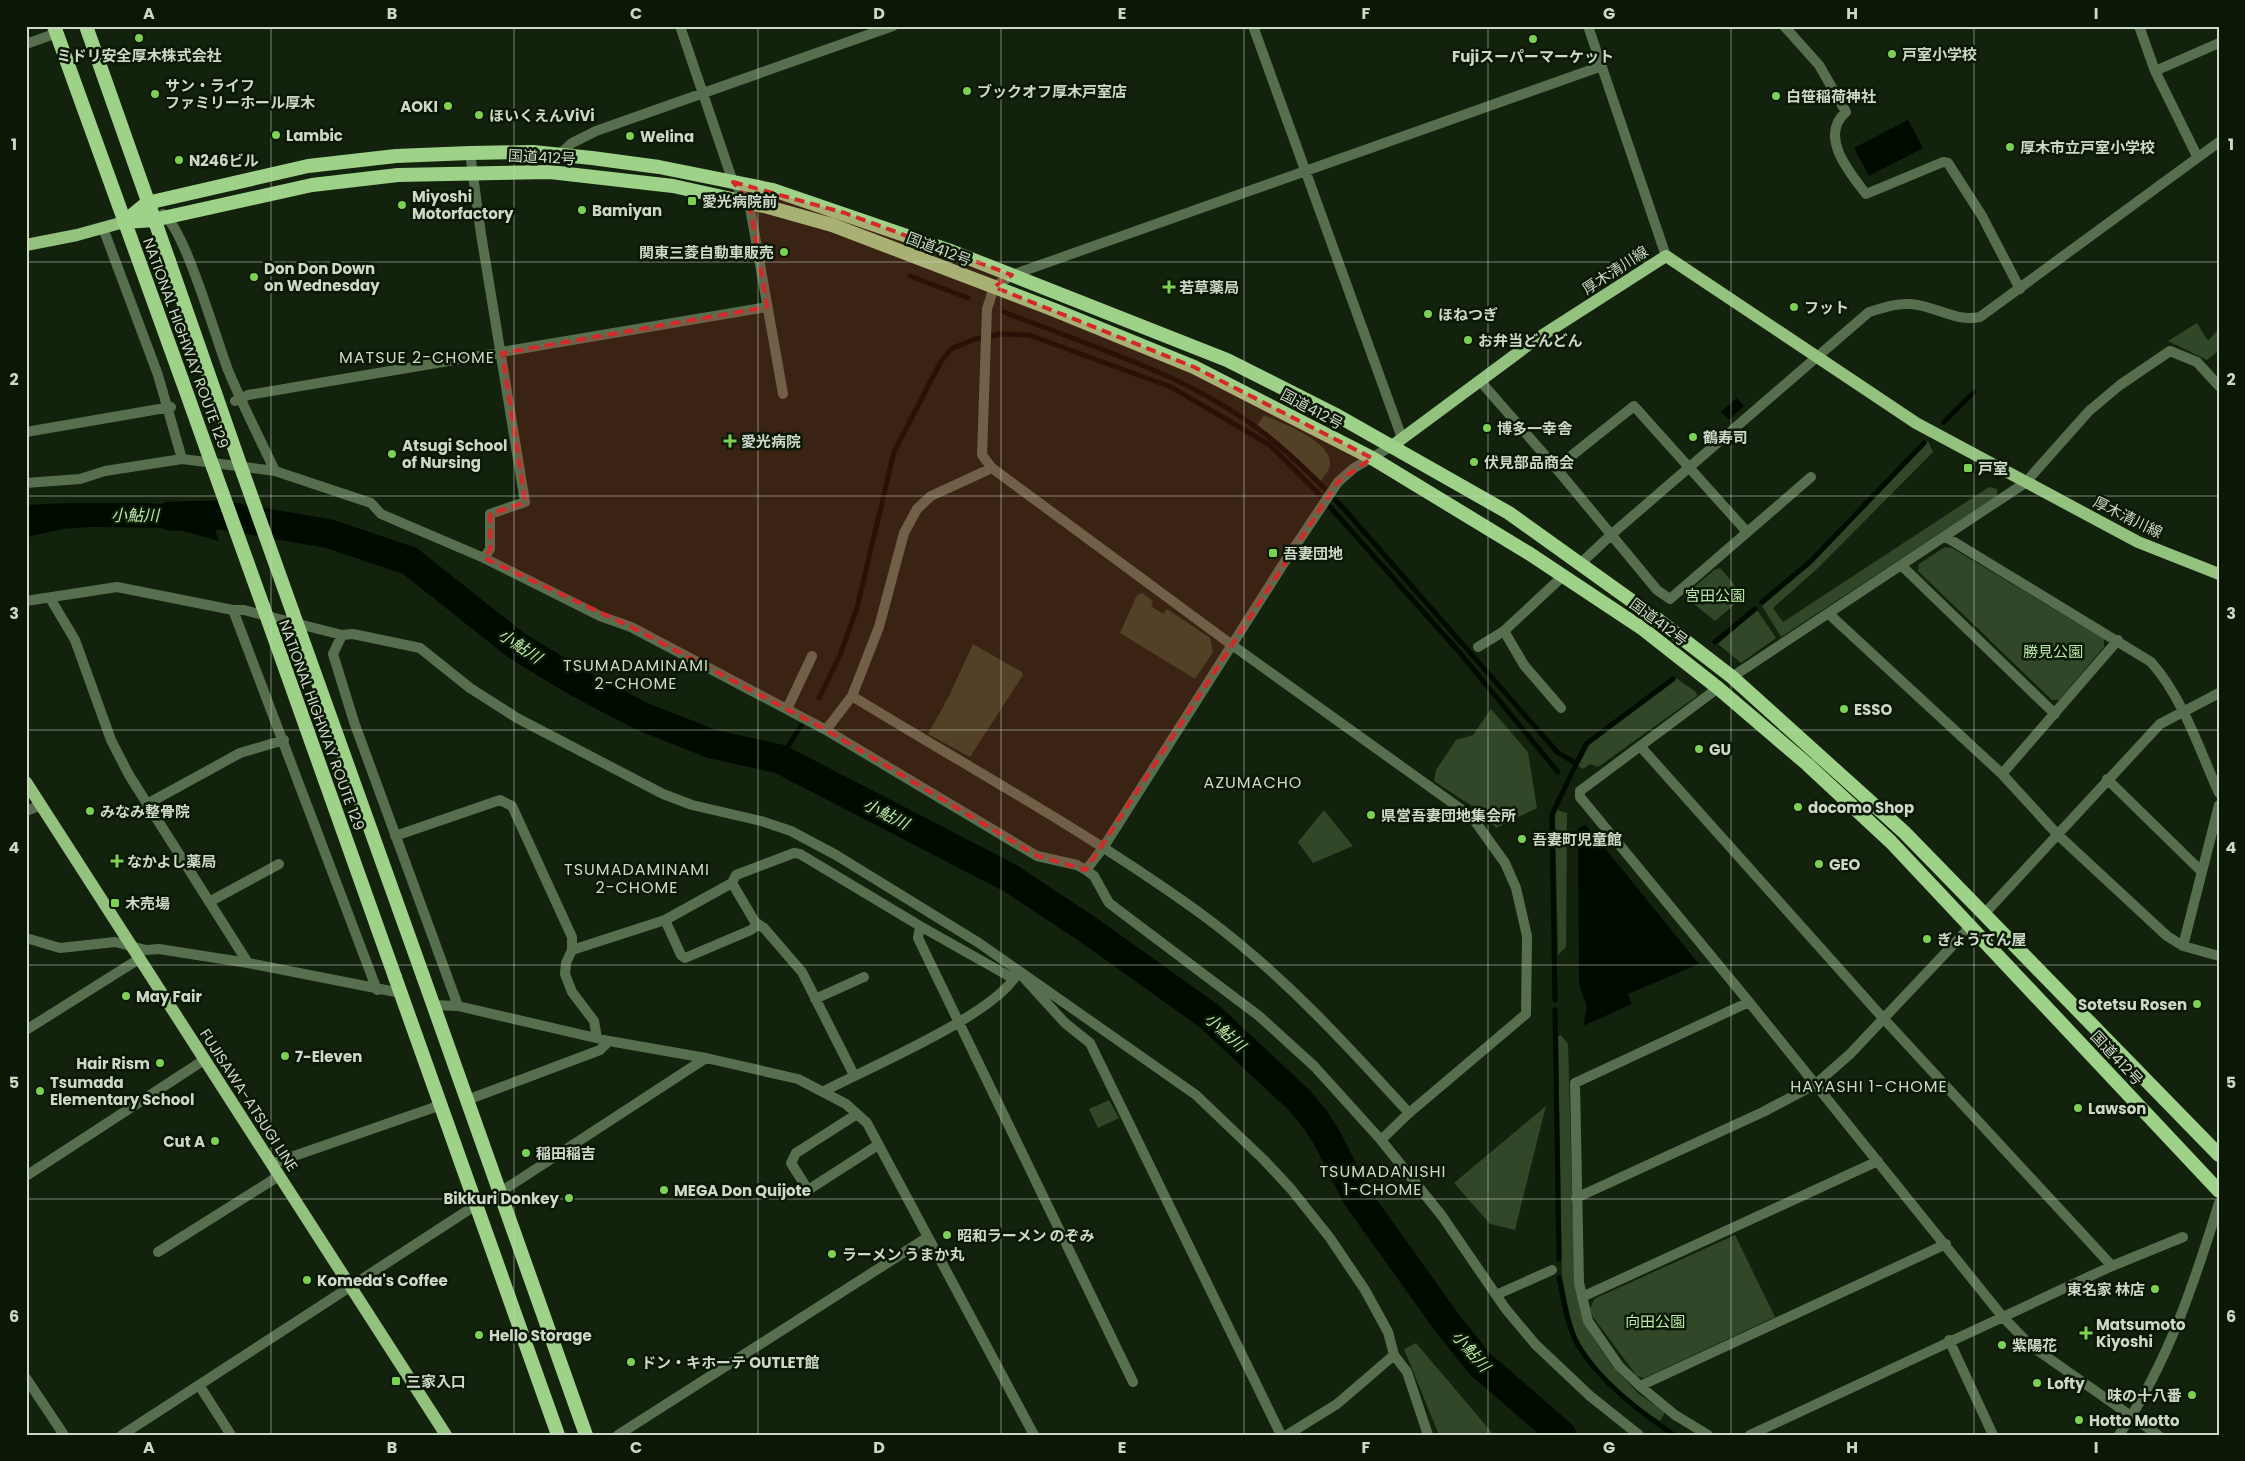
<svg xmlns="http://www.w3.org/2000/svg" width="2245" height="1461" font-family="Poppins,'Noto Sans JP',sans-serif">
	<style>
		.green { fill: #314727 }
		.water { fill: #000b00 }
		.pier { fill: #13220d }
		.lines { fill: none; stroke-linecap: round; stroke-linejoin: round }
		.stream { stroke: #000b00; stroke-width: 5 }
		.river { stroke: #000b00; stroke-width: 29 }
		.minor { stroke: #586f4f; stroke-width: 10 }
		.tertiary { stroke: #586f4f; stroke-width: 10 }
		.primary { stroke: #92c27e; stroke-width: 12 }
		.trunk { stroke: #9ed288; stroke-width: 14 }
		.trunk-bridge { stroke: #9ed288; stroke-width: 14 }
		.marked { fill: #d62828; fill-opacity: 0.2; stroke: #d62828; stroke-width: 4; stroke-dasharray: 10 6; stroke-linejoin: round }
		.grid { fill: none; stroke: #ced8ca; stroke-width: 1; stroke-opacity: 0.55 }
		.poi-dot { fill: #7cd154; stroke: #0a1805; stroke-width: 2 }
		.labels { text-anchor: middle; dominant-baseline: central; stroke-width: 5; stroke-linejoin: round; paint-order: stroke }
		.poi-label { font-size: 15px; font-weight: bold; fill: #ced8ca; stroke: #0a1805; text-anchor: start }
		.street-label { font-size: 15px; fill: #ced8ca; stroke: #0a1805 }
		.park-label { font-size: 15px; fill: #bbe7a9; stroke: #0a1805 }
		.neighbourhood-label { font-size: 16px; letter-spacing: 1px; fill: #ced8ca; stroke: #0a1805 }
		.water-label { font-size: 16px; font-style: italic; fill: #bce8aa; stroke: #0a1805 }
		.neatline { fill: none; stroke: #ced8ca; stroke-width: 2 }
		.grid-label { font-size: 16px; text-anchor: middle; font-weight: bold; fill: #ced8ca }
	</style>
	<rect width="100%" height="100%" fill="#13220d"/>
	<path class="green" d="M2197 323 2208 341 2219 329V350L2207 360 2168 341Z
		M1264 415C1282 424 1331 440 1330 464 1330 470 1324 476 1321 481L1280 443 1257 426Z
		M1928 441 1933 452 1819 567 1773 608 1783 622 1989 487 1997 489V496L1781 637 1762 606 1813 562Z
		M1945 547 1952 548 2104 639V647L2059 700H2052L1918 571 1919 564Z
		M1720 568 1733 583 1742 598 1715 621 1684 596 1714 570Z
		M1142 593 1153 601 1151 606 1163 614 1167 609 1210 638 1213 652 1195 679 1120 633 1137 595Z
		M1757 610 1776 638 1741 663 1718 644Z
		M973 644 1022 672 1023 675 970 757 928 734 949 696Z
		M1676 678 1696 692 1697 696 1598 767 1590 764 1583 769 1578 766 1590 744Z
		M1491 709 1528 752 1537 808 1496 828 1478 810 1434 781 1436 770 1456 740 1473 735Z
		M1324 810 1353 846 1313 863 1298 842Z
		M1557 810 1567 813 1566 947 1558 955 1555 818Z
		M1561 1035 1568 1044 1574 1261 1583 1319 1594 1339 1613 1367 1639 1394 1665 1412 1660 1421C1632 1403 1599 1375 1582 1347 1570 1327 1567 1300 1562 1277L1558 1036Z
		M1109 1100 1119 1118 1098 1128 1089 1109Z
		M1546 1106 1515 1230 1490 1224 1454 1183Z
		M1735 1235 1775 1317 1644 1378 1637 1376 1593 1317 1590 1309 1594 1299Z
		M1416 1343 1494 1435H1439L1404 1349Z"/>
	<path class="water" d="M1908 120 1923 148 1869 176 1854 148Z
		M1737 398 1744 406 1729 420 1721 412Z
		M73 503H144L207 507 219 541 172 528 88 527 63 529 26 537V505Z
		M1586 825 1699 964 1628 994 1632 1004 1583 1026 1587 1008 1579 984 1578 828Z"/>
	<path class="pier" d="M206 504 209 506 221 540 220 543Z"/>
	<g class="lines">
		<path class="stream" d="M910 276 968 298
			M1004 312C1092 347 1190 375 1265 434 1294 457 1320 483 1345 510L1558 753 1576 763
			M1944 422 1974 392
			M1762 602 1810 562 1924 443
			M1715 642 1755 609
			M819 698 840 655 857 608 894 452 940 363 951 349 975 339 1001 334 1029 335 1171 387 1270 445 1314 489 1460 653 1558 772
			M780 759 801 726
			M1555 1000 1552 814 1586 744 1673 679
			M1555 1010 1559 1259
			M1559 1278C1564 1300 1567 1325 1578 1345 1600 1382 1639 1411 1674 1435"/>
		<path class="river" d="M170 516 221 515 330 534 410 561 517 646 580 684 641 716 712 744 780 759 1010 878 1090 931 1209 1016 1299 1100 1315 1119 1327 1138 1357 1197 1445 1320 1479 1363 1562 1435"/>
		<path class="minor" d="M680 26 733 182 749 202 783 394
			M1253 26 1402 438
			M1784 26 1819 65 1846 112C1818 136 1850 173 1866 194L1943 162 1948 163 1982 216 2020 289
			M2139 26 2155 71 2197 156
			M26 44 57 33
			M2155 71 2219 43
			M470 153 481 234 525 502 490 514V549L484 558
			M560 154 572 143 596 131 893 26
			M163 214C185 229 216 339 228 370 242 404 259 437 275 471
			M103 228 158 375 182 459
			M1481 382 1556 468 1657 590 1670 599 1811 477
			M235 401 248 395 767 307
			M26 432 171 407
			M1556 468 1634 406 1747 532
			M26 483 80 479 105 471 182 459 275 471 371 503 381 514 484 558 600 616 631 627 826 730 1037 856 1077 865 1086 870 1094 876 1109 903 1259 1016 1314 1066 1381 1140 1442 1216 1505 1308 1535 1344 1590 1396 1639 1435
			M1946 537 2151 662C2183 698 2199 749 2219 793
			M1581 563 1612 534 1869 312C1883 308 1896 303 1911 304 1936 306 1954 322 1980 317L2219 142
			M1902 566 2055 714
			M50 598 75 640 111 740 129 775 248 963
			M26 601 117 587 233 610H244L342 635 353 634 420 648 470 688 517 718 663 794 692 805 761 821 791 831 836 855 979 943 1196 1095 1264 1160 1291 1189 1330 1238 1365 1290 1388 1332 1394 1355 1407 1372 1428 1435
			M233 610 377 990
			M1829 614 2002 774 2057 834 2167 936 2183 946 2219 956
			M1504 631 1524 665 1561 708
			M342 635 333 654 354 722 458 1006
			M1478 647 1504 631 1564 575
			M1732 677 2025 483 2089 411 2120 385 2170 351 2197 362 2219 386
			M1718 688 1580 791V797L1749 1002 2002 1316 2030 1345 2158 1435
			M787 709 812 656
			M826 730 852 696 879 627 904 533 917 509 931 496 992 468 982 455 987 309 994 287 1012 275 1602 66
			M1640 746 1883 1018 2112 1266 1750 1435
			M2002 774 2118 640
			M2107 779 2200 870
			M147 804 240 753 284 740
			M26 811 41 805
			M395 836 500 800 512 806 572 937V950L566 963 565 974 572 992 594 1021 597 1038
			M1086 870 1103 848
			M732 883 755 922 764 928 802 972 854 1075
			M209 902 279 864
			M1985 913 2160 724 2219 693
			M665 920 732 883 736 875 794 853 800 854 920 926 1014 979
			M920 926 918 938 1133 1382
			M26 938 60 948 115 942 146 950 159 949 248 963 401 993
			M2183 946 2219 805
			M572 950 665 920 681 955 685 958 751 930 758 924
			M1023 977 1065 1023 1090 1043 1281 1435
			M815 999 864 977
			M433 1005 458 1006 609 1041 706 1058 798 1079 846 1104 867 1123 1034 1435
			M26 1030 139 959
			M824 1091C866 1069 999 1013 1017 973
			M467 1100 600 1050 609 1041
			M857 1114 796 1153 791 1163 808 1190 878 1145
			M1381 1140 1409 1113
			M271 1164 441 1105
			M26 1176 204 1060
			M499 1193 706 1058
			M1576 1198 1763 1112 1816 1084 1850 1054 1971 926
			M158 1252 279 1176
			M2112 1266 2183 1237
			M1496 1295 1552 1270
			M1582 1297 1878 1161
			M1949 1340 1993 1435
			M26 1378 64 1435
			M199 1385 231 1435
			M1640 1386 1946 1244
			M122 1435 476 1205
			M618 1435 928 1237
			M1287 1435 1337 1404 1394 1355
			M1708 1435 1675 1415 1640 1386 1619 1366 1588 1321 1579 1283 1575 1083 1749 1002"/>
		<path class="tertiary" d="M1588 26 1666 256
			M852 696C971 769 1095 836 1208 919 1283 975 1346 1044 1409 1113L1526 1014 1527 936 1516 888 1505 863 1472 817 1232 645 992 468
			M1103 848 1282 566 1338 482 1354 468 1392 446
			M2119 1435C2167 1365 2194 1284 2219 1203"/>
		<path class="primary" d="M26 245 77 235 124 222
			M1392 446 1535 340 1666 256 1916 423 2138 542 2219 574
			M26 782 446 1435"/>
		<path class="trunk" d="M54 26 182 380
			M86 26 169 261
			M124 222 154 220 312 185 398 175 550 172 673 186 768 207 832 225 1052 309 1194 367 1372 458 1530 554 1643 629 1718 688 1807 764 1891 842 2219 1191
			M124 222 147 203 308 166 396 156 470 153 533 152 592 158 659 167 773 190 948 250 1227 360 1338 416 1509 513 1657 619 1732 677 1904 832 2219 1155
			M213 467 263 606
			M243 473 293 613
			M423 976 586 1435
			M395 977 558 1435"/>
		<path class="trunk-bridge" d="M169 261 243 473
			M182 380 213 467
			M263 606 395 977
			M293 613 423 976"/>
	</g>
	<path class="marked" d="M733 182 845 213 1012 275 994 287 1194 367 1372 458 1338 482 1086 870 1037 856 826 730 631 627 484 558 490 549V514L525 502 502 353 767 307 749 202Z"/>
	<path class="grid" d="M271 26V1435M514 26V1435M758 26V1435M1001 26V1435M1244 26V1435M1488 26V1435M1731 26V1435M1974 26V1435M26 262H2219M26 496H2219M26 730H2219M26 965H2219M26 1199H2219"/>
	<g class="poi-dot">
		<circle cx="139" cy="38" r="5"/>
		<circle cx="1533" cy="39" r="5"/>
		<circle cx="1892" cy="54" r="5"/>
		<circle cx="967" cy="91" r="5"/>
		<circle cx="155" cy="94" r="5"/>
		<circle cx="1776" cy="96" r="5"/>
		<circle cx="448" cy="106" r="5"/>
		<circle cx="479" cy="115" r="5"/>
		<circle cx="276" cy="135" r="5"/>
		<circle cx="630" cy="136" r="5"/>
		<circle cx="2010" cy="147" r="5"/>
		<circle cx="179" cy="160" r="5"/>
		<rect x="687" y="196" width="10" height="10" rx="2.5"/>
		<circle cx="402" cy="205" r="5"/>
		<circle cx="582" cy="210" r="5"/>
		<circle cx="784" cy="252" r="5"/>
		<circle cx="254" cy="277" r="5"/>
		<path d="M1166.5 279.5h5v5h5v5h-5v5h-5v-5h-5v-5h5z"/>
		<circle cx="1794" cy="307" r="5"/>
		<circle cx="1428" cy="314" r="5"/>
		<circle cx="1468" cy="340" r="5"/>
		<circle cx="1487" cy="428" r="5"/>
		<circle cx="1693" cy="437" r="5"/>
		<path d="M727.5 433.5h5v5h5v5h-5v5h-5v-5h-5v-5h5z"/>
		<circle cx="392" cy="454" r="5"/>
		<circle cx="1474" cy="462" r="5"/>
		<rect x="1963" y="463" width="10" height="10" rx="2.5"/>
		<rect x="1268" y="548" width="10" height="10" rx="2.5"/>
		<circle cx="1844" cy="709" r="5"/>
		<circle cx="1699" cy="749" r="5"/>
		<circle cx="1798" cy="807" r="5"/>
		<circle cx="90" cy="811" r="5"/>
		<circle cx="1371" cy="815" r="5"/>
		<circle cx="1522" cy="839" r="5"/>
		<path d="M114.5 853.5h5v5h5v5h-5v5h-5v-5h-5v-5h5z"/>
		<circle cx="1819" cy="864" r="5"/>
		<rect x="110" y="898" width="10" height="10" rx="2.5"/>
		<circle cx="1927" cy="939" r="5"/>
		<circle cx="126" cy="996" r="5"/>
		<circle cx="2197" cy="1004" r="5"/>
		<circle cx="285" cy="1056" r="5"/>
		<circle cx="160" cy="1063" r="5"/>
		<circle cx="40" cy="1091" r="5"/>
		<circle cx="2078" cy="1108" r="5"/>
		<circle cx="215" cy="1141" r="5"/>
		<circle cx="526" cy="1153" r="5"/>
		<circle cx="664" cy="1190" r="5"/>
		<circle cx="569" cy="1198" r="5"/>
		<circle cx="947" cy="1235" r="5"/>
		<circle cx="832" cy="1254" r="5"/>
		<circle cx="307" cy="1280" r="5"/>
		<circle cx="2155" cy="1289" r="5"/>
		<path d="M2083.5 1325.5h5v5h5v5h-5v5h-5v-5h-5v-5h5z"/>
		<circle cx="479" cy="1335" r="5"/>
		<circle cx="2002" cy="1345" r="5"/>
		<circle cx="631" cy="1362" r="5"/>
		<rect x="391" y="1376" width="10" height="10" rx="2.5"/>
		<circle cx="2037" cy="1383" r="5"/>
		<circle cx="2192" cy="1395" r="5"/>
		<circle cx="2079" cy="1420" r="5"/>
	</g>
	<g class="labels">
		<g class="poi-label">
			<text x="1902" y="54">戸室小学校</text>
			<text x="139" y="55" text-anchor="middle">ミドリ安全厚木株式会社</text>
			<text x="1533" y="56" text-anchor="middle">Fujiスーパーマーケット</text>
			<text x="165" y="85">サン・ライフ<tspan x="165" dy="17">ファミリーホール厚木</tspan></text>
			<text x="977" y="91">ブックオフ厚木戸室店</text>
			<text x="1786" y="96">白笹稲荷神社</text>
			<text x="438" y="106" text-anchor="end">AOKI</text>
			<text x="489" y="115">ほいくえんViVi</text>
			<text x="286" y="135">Lambic</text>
			<text x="640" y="136">Welina</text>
			<text x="2020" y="147">厚木市立戸室小学校</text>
			<text x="189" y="160">N246ビル</text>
			<text x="412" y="196">Miyoshi<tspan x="412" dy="17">Motorfactory</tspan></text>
			<text x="702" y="201">愛光病院前</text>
			<text x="592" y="210">Bamiyan</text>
			<text x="774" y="252" text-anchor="end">関東三菱自動車販売</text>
			<text x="264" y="268">Don Don Down<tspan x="264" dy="17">on Wednesday</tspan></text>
			<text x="1179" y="287">若草薬局</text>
			<text x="1804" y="307">フット</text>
			<text x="1438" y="314">ほねつぎ</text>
			<text x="1478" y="340">お弁当どんどん</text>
			<text x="1497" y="428">博多一幸舎</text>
			<text x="1703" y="437">鶴寿司</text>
			<text x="741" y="441">愛光病院</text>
			<text x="402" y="445">Atsugi School<tspan x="402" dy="17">of Nursing</tspan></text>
			<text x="1484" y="462">伏見部品商会</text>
			<text x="1978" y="468">戸室</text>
			<text x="1283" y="553">吾妻団地</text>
			<text x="1854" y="709">ESSO</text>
			<text x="1709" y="749">GU</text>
			<text x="1808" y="807">docomo Shop</text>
			<text x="100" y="811">みなみ整骨院</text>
			<text x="1381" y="815">県営吾妻団地集会所</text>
			<text x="1532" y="839">吾妻町児童館</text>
			<text x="127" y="861">なかよし薬局</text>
			<text x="1829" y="864">GEO</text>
			<text x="125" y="903">木売場</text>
			<text x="1937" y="939">ぎょうてん屋</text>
			<text x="136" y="996">May Fair</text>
			<text x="2187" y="1004" text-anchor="end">Sotetsu Rosen</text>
			<text x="295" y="1056">7-Eleven</text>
			<text x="150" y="1063" text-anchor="end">Hair Rism</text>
			<text x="50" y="1082">Tsumada<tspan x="50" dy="17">Elementary School</tspan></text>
			<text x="2088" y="1108">Lawson</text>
			<text x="205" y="1141" text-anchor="end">Cut A</text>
			<text x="536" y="1153">稲田稲吉</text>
			<text x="674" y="1190">MEGA Don Quijote</text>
			<text x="559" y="1198" text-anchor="end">Bikkuri Donkey</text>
			<text x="957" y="1235">昭和ラーメン のぞみ</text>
			<text x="842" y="1254">ラーメン うまか丸</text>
			<text x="317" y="1280">Komeda's Coffee</text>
			<text x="2145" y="1289" text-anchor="end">東名家 林店</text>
			<text x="2096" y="1324">Matsumoto<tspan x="2096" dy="17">Kiyoshi</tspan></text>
			<text x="489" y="1335">Hello Storage</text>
			<text x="2012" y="1345">紫陽花</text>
			<text x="641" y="1362">ドン・キホーテ OUTLET館</text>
			<text x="406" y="1381">三家入口</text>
			<text x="2047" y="1383">Lofty</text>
			<text x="2182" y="1395" text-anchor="end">味の十八番</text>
			<text x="2089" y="1420">Hotto Motto</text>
		</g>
		<g class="street-label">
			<text transform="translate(542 157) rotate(3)">国道412号</text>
			<text transform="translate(939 249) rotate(21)">国道412号</text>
			<text transform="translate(1615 270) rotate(-33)">厚木清川線</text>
			<text transform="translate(186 343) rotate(70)">NATIONAL HIGHWAY ROUTE 129</text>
			<text transform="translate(1312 409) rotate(28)">国道412号</text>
			<text transform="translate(2128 517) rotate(26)">厚木清川線</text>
			<text transform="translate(1659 622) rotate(37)">国道412号</text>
			<text transform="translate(322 725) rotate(70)">NATIONAL HIGHWAY ROUTE 129</text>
			<text transform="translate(2117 1058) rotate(47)">国道412号</text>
			<text transform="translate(249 1100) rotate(57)">FUJISAWA-ATSUGI LINE</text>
		</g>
		<g class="park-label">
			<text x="1715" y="595">宮田公園</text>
			<text x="2053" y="651">勝見公園</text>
			<text x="1655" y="1321">向田公園</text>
		</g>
		<g class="neighbourhood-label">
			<text x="417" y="357">MATSUE 2-CHOME</text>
			<text x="636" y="665">TSUMADAMINAMI<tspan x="636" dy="18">2-CHOME</tspan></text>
			<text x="1253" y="782">AZUMACHO</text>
			<text x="637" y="869">TSUMADAMINAMI<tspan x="637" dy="18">2-CHOME</tspan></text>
			<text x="1869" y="1086">HAYASHI 1-CHOME</text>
			<text x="1383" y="1171">TSUMADANISHI<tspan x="1383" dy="18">1-CHOME</tspan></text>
		</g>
		<g class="water-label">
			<text x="135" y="515">小鮎川</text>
			<text transform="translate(520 646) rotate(34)">小鮎川</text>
			<text transform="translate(886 814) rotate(27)">小鮎川</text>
			<text transform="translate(1225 1032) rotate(42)">小鮎川</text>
			<text transform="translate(1471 1351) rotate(49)">小鮎川</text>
		</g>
	</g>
	<rect width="2245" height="1461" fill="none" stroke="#0a1805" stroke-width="55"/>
	<rect x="28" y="28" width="2190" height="1406" class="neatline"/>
	<g class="grid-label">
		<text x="149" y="19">A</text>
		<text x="392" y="19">B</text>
		<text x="636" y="19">C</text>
		<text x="879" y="19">D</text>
		<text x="1122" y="19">E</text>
		<text x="1366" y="19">F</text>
		<text x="1609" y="19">G</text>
		<text x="1852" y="19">H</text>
		<text x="2096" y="19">I</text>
		<text x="14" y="150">1</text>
		<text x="2231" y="150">1</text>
		<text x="14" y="385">2</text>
		<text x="2231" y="385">2</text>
		<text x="14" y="619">3</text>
		<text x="2231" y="619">3</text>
		<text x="14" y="853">4</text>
		<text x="2231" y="853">4</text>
		<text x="14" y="1088">5</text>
		<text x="2231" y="1088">5</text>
		<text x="14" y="1322">6</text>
		<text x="2231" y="1322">6</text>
		<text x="149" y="1453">A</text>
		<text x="392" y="1453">B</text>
		<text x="636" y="1453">C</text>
		<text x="879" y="1453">D</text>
		<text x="1122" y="1453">E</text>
		<text x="1366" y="1453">F</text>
		<text x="1609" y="1453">G</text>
		<text x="1852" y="1453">H</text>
		<text x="2096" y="1453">I</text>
	</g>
</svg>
